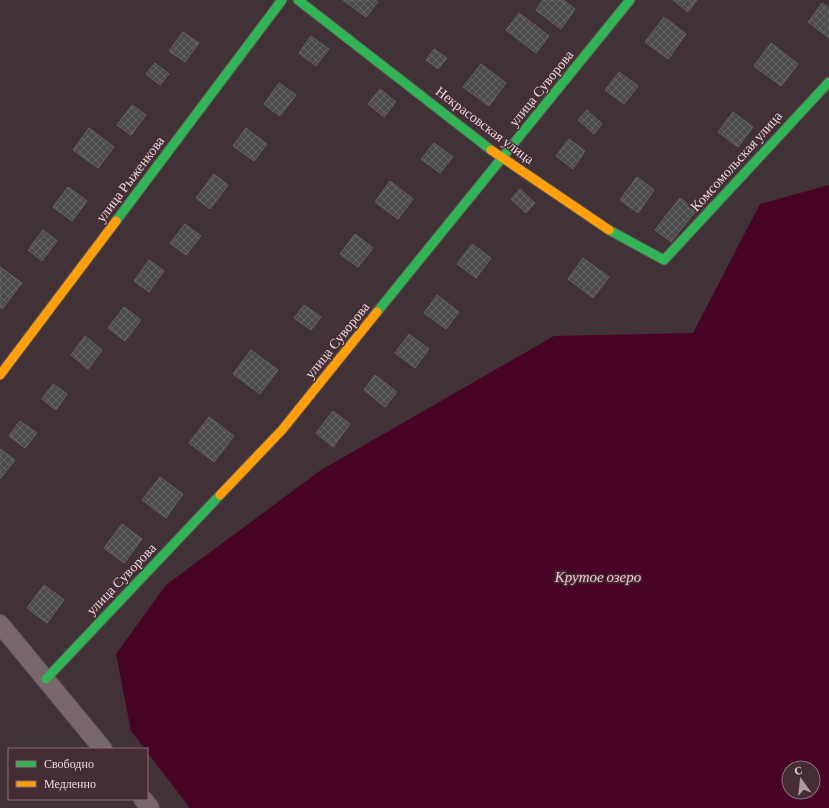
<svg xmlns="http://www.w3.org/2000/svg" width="829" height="808" font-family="'Crimson Pro',serif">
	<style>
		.water { fill: #480425; fill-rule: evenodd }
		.building { fill: url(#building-cross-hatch); stroke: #626265 }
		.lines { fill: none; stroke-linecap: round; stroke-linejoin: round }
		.street-casing { stroke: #5e5155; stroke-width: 20 }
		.fast-casing { stroke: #5e5155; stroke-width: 11 }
		.slow-casing { stroke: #5e5155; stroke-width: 11 }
		.street { stroke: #78676c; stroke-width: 18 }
		.fast { stroke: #30b455; stroke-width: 9 }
		.slow { stroke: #ff9f0a; stroke-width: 9 }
		.labels { text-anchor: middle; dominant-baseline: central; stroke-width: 3; stroke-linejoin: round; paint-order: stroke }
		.street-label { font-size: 14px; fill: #ead8dd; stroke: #462c34 }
		.water-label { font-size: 15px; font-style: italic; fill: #f5c7d4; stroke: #462c34 }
	</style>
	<defs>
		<pattern id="building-cross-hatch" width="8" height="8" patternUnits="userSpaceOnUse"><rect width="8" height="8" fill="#4b4b4e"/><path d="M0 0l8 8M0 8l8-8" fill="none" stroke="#656467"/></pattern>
	</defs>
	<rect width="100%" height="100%" fill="#403236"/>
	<path class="water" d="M829 185V808H190L147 752V749H145L131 731 116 654 166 585 321 470 554 336 693 333 760 204ZM789 768H813V792H789Z"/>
	<path class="building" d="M343 0H375L378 2 366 17Z
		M543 0H563L575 9 561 29 536 10Z
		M673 0H697L688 12Z
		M822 3 829 8V38L808 22Z
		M519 13 549 36 536 53 506 30Z
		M664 17 686 34 668 59 645 42Z
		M183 32 199 43 185 62 169 51Z
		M311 36 329 49 316 66 299 53Z
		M771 43 798 64 781 86 754 66Z
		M434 49 447 58 438 69 426 60Z
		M155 63 169 74 160 85 146 74Z
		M481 64 506 83 489 106 463 87Z
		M619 72 638 86 624 104 605 90Z
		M279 83 296 95 280 116 264 104Z
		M380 89 396 102 384 117 368 104Z
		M132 105 146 115 131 135 117 125Z
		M587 110 602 124 594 134 578 120Z
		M733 112 753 127 738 147 718 132Z
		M89 128 114 147 98 168 73 150Z
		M246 128 267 144 254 161 233 146Z
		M569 139 585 151 573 169 556 156Z
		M434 143 453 157 440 173 421 159Z
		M214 174 228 185 210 209 196 198Z
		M637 177 654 190 638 213 620 200Z
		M390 181 413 199 398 219 375 202Z
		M68 187 87 201 72 221 53 207Z
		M520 189 535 203 526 213 511 199Z
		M680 198 696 211 671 242 655 230Z
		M185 224 201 236 186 255 170 243Z
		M43 230 57 241 42 261 28 250Z
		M355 234 373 248 358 267 340 254Z
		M472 244 491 258 476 278 457 264Z
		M583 258 609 277 593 298 568 279Z
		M149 260 164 271 149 292 134 281Z
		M0 267 22 283 2 309 0 307Z
		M437 295 459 312 446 329 424 313Z
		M304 305 321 317 311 330 294 318Z
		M124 307 141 320 125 341 108 328Z
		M409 334 429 349 415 368 395 353Z
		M85 336 102 350 88 369 71 355Z
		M251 350 278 370 260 394 233 374Z
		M375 375 397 392 385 407 364 390Z
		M53 384 67 394 56 410 42 399Z
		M333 411 350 424 333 447 316 433Z
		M209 417 234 436 214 462 189 443Z
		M20 421 37 433 25 448 9 436Z
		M0 449 15 460 0 479Z
		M160 477 183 494 166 518 142 500Z
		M122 524 142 539 124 563 104 548Z
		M44 585 64 600 47 623 27 608Z"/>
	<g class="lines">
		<g class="street-casing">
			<path id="street" d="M0 624 103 749
				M143 799 150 808"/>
		</g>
		<g class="fast-casing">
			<path id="fast" d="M298 0 491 150
				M116 221 282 0
				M609 230 664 260 829 82
				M377 312 630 0
				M46 679 220 495"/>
		</g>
		<g class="slow-casing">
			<path id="slow" d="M491 150 609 230
				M0 375 116 221
				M220 495 282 430 377 312"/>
		</g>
		<use href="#street" class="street"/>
		<use href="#fast" class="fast"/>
		<use href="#slow" class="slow"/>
	</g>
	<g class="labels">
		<g class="street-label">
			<text transform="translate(541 88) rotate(-51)">улица Суворова</text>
			<text transform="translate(485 125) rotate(37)">Некрасовская улица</text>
			<text transform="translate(736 161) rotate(-48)">Комсомольская улица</text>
			<text transform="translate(130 179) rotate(-53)">улица Рыженкова</text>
			<text transform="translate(337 340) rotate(-51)">улица Суворова</text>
			<text transform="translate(121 579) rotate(-46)">улица Суворова</text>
		</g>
		<g class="water-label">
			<text x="598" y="577">Крутое озеро</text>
		</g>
	</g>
	<rect x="8" y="748" width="140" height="52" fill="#462c34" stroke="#887178"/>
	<rect x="16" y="761" width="20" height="6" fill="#30b455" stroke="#887178"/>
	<text x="44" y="768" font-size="12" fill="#ead8dd">Свободно</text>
	<rect x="16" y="781" width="20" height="6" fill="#ff9f0a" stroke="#887178"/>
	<text x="44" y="788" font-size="12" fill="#ead8dd">Медленно</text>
	<g transform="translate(801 780) rotate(345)"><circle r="19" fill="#462c34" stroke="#887178"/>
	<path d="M0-3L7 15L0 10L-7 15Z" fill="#ae9ea3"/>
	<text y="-6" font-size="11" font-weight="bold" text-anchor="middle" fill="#ead8dd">С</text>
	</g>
</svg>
